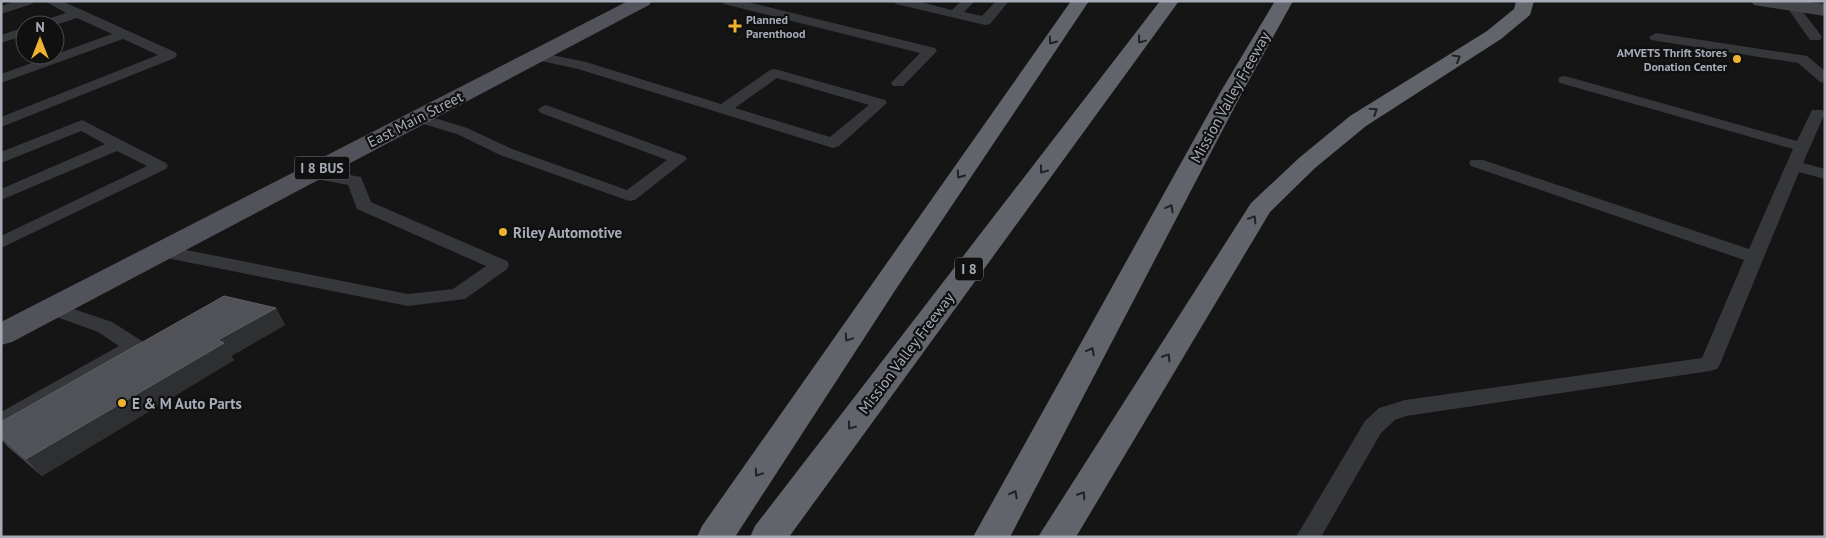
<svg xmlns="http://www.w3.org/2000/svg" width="1826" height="538" font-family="'PT Sans',sans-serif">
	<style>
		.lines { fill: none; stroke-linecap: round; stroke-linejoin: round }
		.lane { fill: #36373b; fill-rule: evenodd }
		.secondary { fill: #44454b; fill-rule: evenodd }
		.primary { fill: #52535a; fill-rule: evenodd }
		.highway { fill: #62646c; fill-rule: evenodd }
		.wall { fill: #46474b }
		.shaded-wall { fill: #2e2f31 }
		.building { fill: #515257; stroke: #5e6066 }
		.oneway { stroke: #202123 }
		.poi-dot { fill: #f0b233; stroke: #101011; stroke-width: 2 }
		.labels { text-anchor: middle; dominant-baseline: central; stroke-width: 4.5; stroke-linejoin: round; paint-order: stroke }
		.far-poi-label { font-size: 12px; font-weight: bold; fill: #a7abb7; stroke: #101011; text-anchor: start }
		.shield { fill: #101011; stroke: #7a7c85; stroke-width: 1 }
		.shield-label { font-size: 14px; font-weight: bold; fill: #a7abb7 }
		.street-label { font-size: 15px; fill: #a7abb7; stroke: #101011 }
		.poi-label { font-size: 15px; font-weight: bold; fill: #a7abb7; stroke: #101011; text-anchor: start }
	</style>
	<rect width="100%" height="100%" fill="#151516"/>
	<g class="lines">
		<path class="lane" d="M15 1H34L32 4 1 14V6Z
			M45 1H62L175 52 177 55 175 58 1 127V117L158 55 123 39 1 83V74L112 34 77 18 55 25H36L38 22 66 13Z
			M722 1H744L935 48 937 51 903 86H893L891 83 920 53 724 4Z
			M894 1H917L952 10 961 1H975L964 12 982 16 996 1H1009L990 24 985 25 896 4Z
			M1792 2 1796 3 1820 34 1822 37 1820 40H1810L1786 6Z
			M25 27V35L1 43V35Z
			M1656 33 1807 56 1825 71V83L1820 82 1798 63 1651 40 1649 37Z
			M537 52 586 62 721 104 770 70 775 69 885 100 887 103 839 146 833 148 578 69 532 59 530 56ZM777 78 869 105 830 137 735 108Z
			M1565 76 1797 141 1812 110H1822L1825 113 1803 163 1825 169V179L1799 172 1720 364 1717 369 1710 371 1406 416 1395 420 1381 433 1321 537H1296L1365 421 1379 408 1405 400 1702 358 1744 260 1471 166 1469 163 1471 160H1483L1749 249 1793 149 1560 83 1558 80 1560 77Z
			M546 105 685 156 687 159 635 200 629 201 500 155 457 134 413 121 410 118 413 115 418 113 467 128 512 149 627 190 667 160 541 113 538 110 541 107Z
			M82 120 166 163 168 166 166 169 1 248V236L147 166 117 151 1 200V189L105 144 81 131 1 163V152Z
			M312 168 361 177 371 202 507 261 509 265 507 269 465 299 408 306 161 257 155 255 152 251 155 247 161 245 408 294 453 289 486 266 357 209 348 185 306 177 304 173 306 169Z
			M53 302 112 322 142 341 145 346 142 351 9 428 1 430V412L119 346 98 332 46 313 43 308 46 303Z"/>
		<path class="secondary" d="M1751 1H1802L1825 4V16L1760 6 1754 5Z"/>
		<path class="primary" d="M628 1H652L649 5 12 342 1 345V322Z"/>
		<path class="highway" d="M1071 1H1089L898 286 735 537H697L702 526Z
			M1160 1H1179L789 537H750L755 526Z
			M1275 1H1293L1243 91 1010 537H973L1221 91Z
			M1516 1H1534L1530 15 1501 39 1366 126 1315 168 1270 212 1076 537H1038L1251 203 1299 158 1350 116 1487 31 1514 9Z"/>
	</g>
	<path class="wall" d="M276 308 285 325 231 356 234 360 42 476 7 446 1 439V422Z"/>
	<path class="shaded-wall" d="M276 308 285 325 231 356 234 360 42 476 26 459 218 340Z"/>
	<path class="building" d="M224 296 276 308 218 340 224 343 26 459 1 436V422Z"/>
	<defs><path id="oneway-chevron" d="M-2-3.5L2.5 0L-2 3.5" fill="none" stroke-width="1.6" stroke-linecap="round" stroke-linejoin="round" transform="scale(1.25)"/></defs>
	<g class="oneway">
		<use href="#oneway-chevron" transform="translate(1141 40) rotate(127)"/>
		<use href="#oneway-chevron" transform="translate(1052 41) rotate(125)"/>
		<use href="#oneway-chevron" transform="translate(1457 58) rotate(-31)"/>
		<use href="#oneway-chevron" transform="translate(1374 111) rotate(-33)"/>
		<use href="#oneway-chevron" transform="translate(1043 170) rotate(127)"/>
		<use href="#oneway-chevron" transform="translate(960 175) rotate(125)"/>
		<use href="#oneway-chevron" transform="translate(1170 208) rotate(-61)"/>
		<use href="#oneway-chevron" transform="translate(1253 219) rotate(-58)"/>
		<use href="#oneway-chevron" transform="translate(848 338) rotate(124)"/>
		<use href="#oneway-chevron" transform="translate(1091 351) rotate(-62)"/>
		<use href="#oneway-chevron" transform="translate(1167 357) rotate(-58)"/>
		<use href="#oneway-chevron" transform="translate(851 426) rotate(127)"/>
		<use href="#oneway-chevron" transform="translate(758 473) rotate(124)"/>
		<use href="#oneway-chevron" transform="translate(1014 494) rotate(-62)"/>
		<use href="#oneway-chevron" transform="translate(1082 495) rotate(-58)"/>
	</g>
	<g class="poi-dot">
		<path d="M732.5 18.5h5v5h5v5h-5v5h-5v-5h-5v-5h5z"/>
		<circle cx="1737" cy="59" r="5"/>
		<circle cx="503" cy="232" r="5"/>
		<circle cx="122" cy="403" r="5"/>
	</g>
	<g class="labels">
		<g class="far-poi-label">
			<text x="746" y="19">Planned<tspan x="746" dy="14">Parenthood</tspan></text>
			<text x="1727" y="52" text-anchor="end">AMVETS Thrift Stores<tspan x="1727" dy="14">Donation Center</tspan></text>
		</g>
		<g class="shield">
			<rect x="294.5" y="156.5" width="55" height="23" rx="4"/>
			<rect x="955" y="257.5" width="28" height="23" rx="4"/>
		</g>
		<g class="shield-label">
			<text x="322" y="168">I 8 BUS</text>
			<text x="969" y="269">I 8</text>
		</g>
		<g class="street-label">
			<text transform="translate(1230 97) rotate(-61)">Mission Valley Freeway</text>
			<text transform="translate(415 119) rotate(-27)">East Main Street</text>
			<text transform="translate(906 353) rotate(-53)">Mission Valley Freeway</text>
		</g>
		<g class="poi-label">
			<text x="513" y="232">Riley Automotive</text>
			<text x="132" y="403">E &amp; M Auto Parts</text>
		</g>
	</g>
	<rect width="1826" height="538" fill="none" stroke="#a7abb7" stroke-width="5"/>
	<g transform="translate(40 40)"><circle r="24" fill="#101011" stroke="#4c4e53"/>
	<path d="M0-4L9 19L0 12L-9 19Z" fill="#f0b233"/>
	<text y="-8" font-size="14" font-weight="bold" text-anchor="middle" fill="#a7abb7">N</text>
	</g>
</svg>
